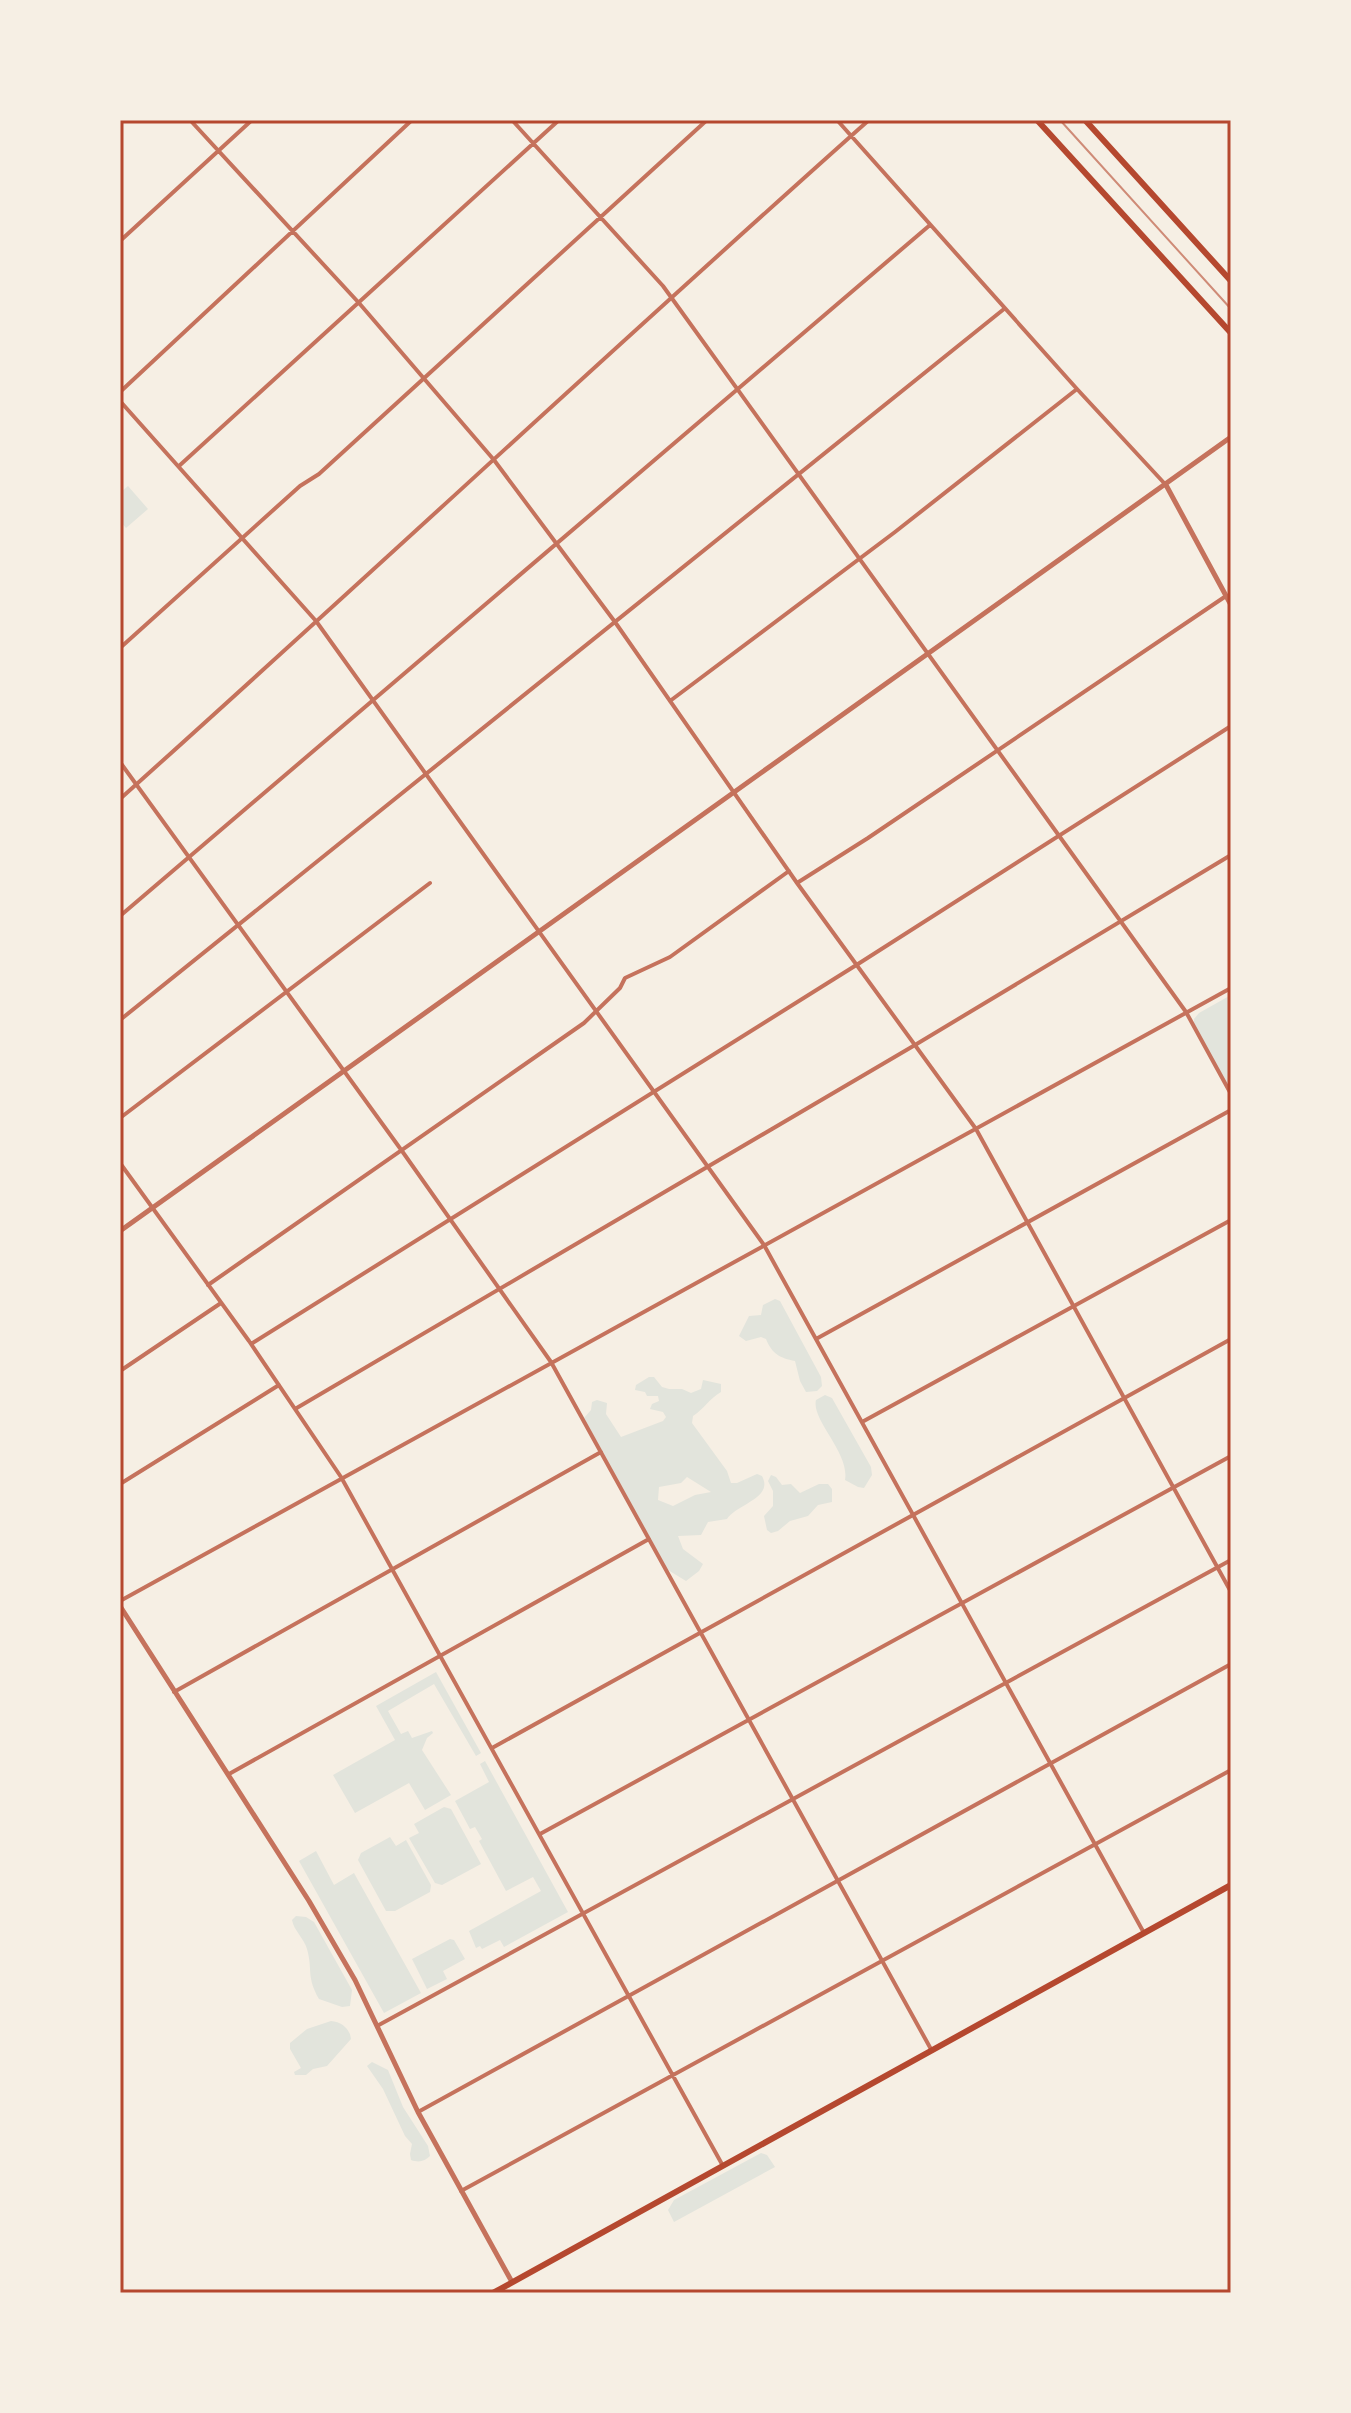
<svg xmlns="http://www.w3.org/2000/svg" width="1351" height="2413" font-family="Roboto,sans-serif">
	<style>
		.green { fill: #e2e4dc; fill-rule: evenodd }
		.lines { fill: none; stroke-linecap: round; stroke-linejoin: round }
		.minor { stroke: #c5725c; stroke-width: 4 }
		.tertiary { stroke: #c5725c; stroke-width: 5 }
		.primary { stroke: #b5482f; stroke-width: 6 }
		.tram { stroke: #cf8b77; stroke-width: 2 }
		.neatline { fill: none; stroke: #b5482f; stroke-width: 3 }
	</style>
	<rect width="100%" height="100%" fill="#f6efe4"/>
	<path class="green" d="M128 486 148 509 126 528 120 521V493Z
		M1231 995V1092L1194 1026V1019L1199 1013Z
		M775 1299 780 1301 821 1377 822 1386 817 1391 806 1392 800 1381 795 1361C780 1358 772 1354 766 1339L761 1337 746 1341 739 1336 749 1316 761 1315 763 1305Z
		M649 1377H654L662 1387 669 1389H682L691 1393 701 1389 703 1380 721 1384V1392C709 1399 704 1409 693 1416L692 1423 727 1471 731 1483H737L757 1474 762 1476C774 1498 737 1504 727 1519L708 1522 701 1535 678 1536 683 1549 703 1564 699 1571 686 1581 668 1570 584 1418 591 1410 592 1402 597 1400 607 1403 606 1414 621 1437 663 1421 666 1417 663 1412 650 1409 652 1404 659 1401 658 1396H647L645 1392 635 1390 636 1385ZM687 1477 711 1492 695 1495 673 1506 658 1500 659 1487 681 1483Z
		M825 1395 832 1398 871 1467 872 1475 864 1488 858 1487 845 1480C850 1453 811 1420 816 1400Z
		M771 1475 776 1477 782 1485 791 1484 800 1493 819 1484H828L832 1489V1502L818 1505 808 1516 790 1521 778 1531 771 1533 767 1530 764 1516 773 1506V1491L768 1481Z
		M436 1672 481 1753 476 1756 434 1684 388 1711 401 1734 408 1731 412 1738 432 1731 433 1733 427 1738 422 1750 451 1795 425 1810 409 1783 355 1813 333 1775 395 1740 376 1706Z
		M485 1761 568 1912 504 1947 500 1940 482 1949 480 1946 476 1948 469 1931 541 1891 533 1877 506 1891 479 1841 482 1839 475 1827 470 1829 455 1801 489 1782 480 1764Z
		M444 1807 451 1809 481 1864 442 1885 435 1883 409 1838 419 1833 414 1824Z
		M390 1837 396 1846 406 1840 431 1885 430 1892 395 1911H386L358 1860 361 1853Z
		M316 1851 334 1885 354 1873 421 1993 384 2013 299 1861Z
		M296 1916 306 1917 314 1922 352 1990 350 2006 342 2007 319 1999C306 1976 313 1970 307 1949 304 1938 294 1931 292 1920Z
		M450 1939 454 1940 465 1959 443 1971 447 1979 427 1989 412 1959Z
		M331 2021C342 2022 350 2029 351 2039L327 2066 313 2069 306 2075H295L294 2072 301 2068 290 2049V2043L307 2029Z
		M372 2062 388 2070 403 2107 428 2146 430 2156C425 2161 419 2163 411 2160L410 2154 412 2144 405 2136 383 2089 367 2066Z
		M761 2153 767 2155 775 2167 674 2222 668 2210 674 2200Z"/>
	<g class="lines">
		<path class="minor" d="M190 120 359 303 494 460 615 622 797 883 976 1129 1231 1592
			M512 120 663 286 1186 1012 1231 1094
			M837 120 1077 389 1165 484
			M120 241 252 120
			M120 392 412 120
			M120 401 316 621 764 1245 1144 1933
			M179 466 559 120
			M120 648 300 486 319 474 707 120
			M670 701 895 532 1077 389
			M120 762 402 1151 551 1362 932 2051
			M120 799C371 574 617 344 869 120
			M797 883 868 838 1226 596
			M120 916 930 225
			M120 1020 1004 309
			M120 1118 430 883
			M120 1163 249 1341 341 1477 723 2166
			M208 1285 584 1023 620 988 625 978 670 957 789 871
			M816 1339 1231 1110
			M251 1344 858 964 1231 726
			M120 1371 221 1303
			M295 1409 915 1045 1231 855
			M862 1422 1231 1220
			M120 1484 279 1385
			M120 1601 1231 988
			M174 1692 601 1452
			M492 1748 1231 1339
			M229 1774 649 1539
			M540 1834 1231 1456
			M377 2026 1231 1560
			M418 2112 1231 1664
			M461 2191 1231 1770"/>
		<path class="tertiary" d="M1166 485 1231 605
			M120 1231 1231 437
			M120 1606 309 1901 355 1980 418 2112 512 2282"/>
		<path class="primary" d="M1037 120 1231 333
			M1085 120 1231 281
			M493 2293 1231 1885"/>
		<path class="tram" d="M1060 120 1231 309"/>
	</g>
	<rect width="1351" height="2413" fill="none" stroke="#f6efe4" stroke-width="244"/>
	<rect x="122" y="122" width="1107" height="2169" class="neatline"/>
</svg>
